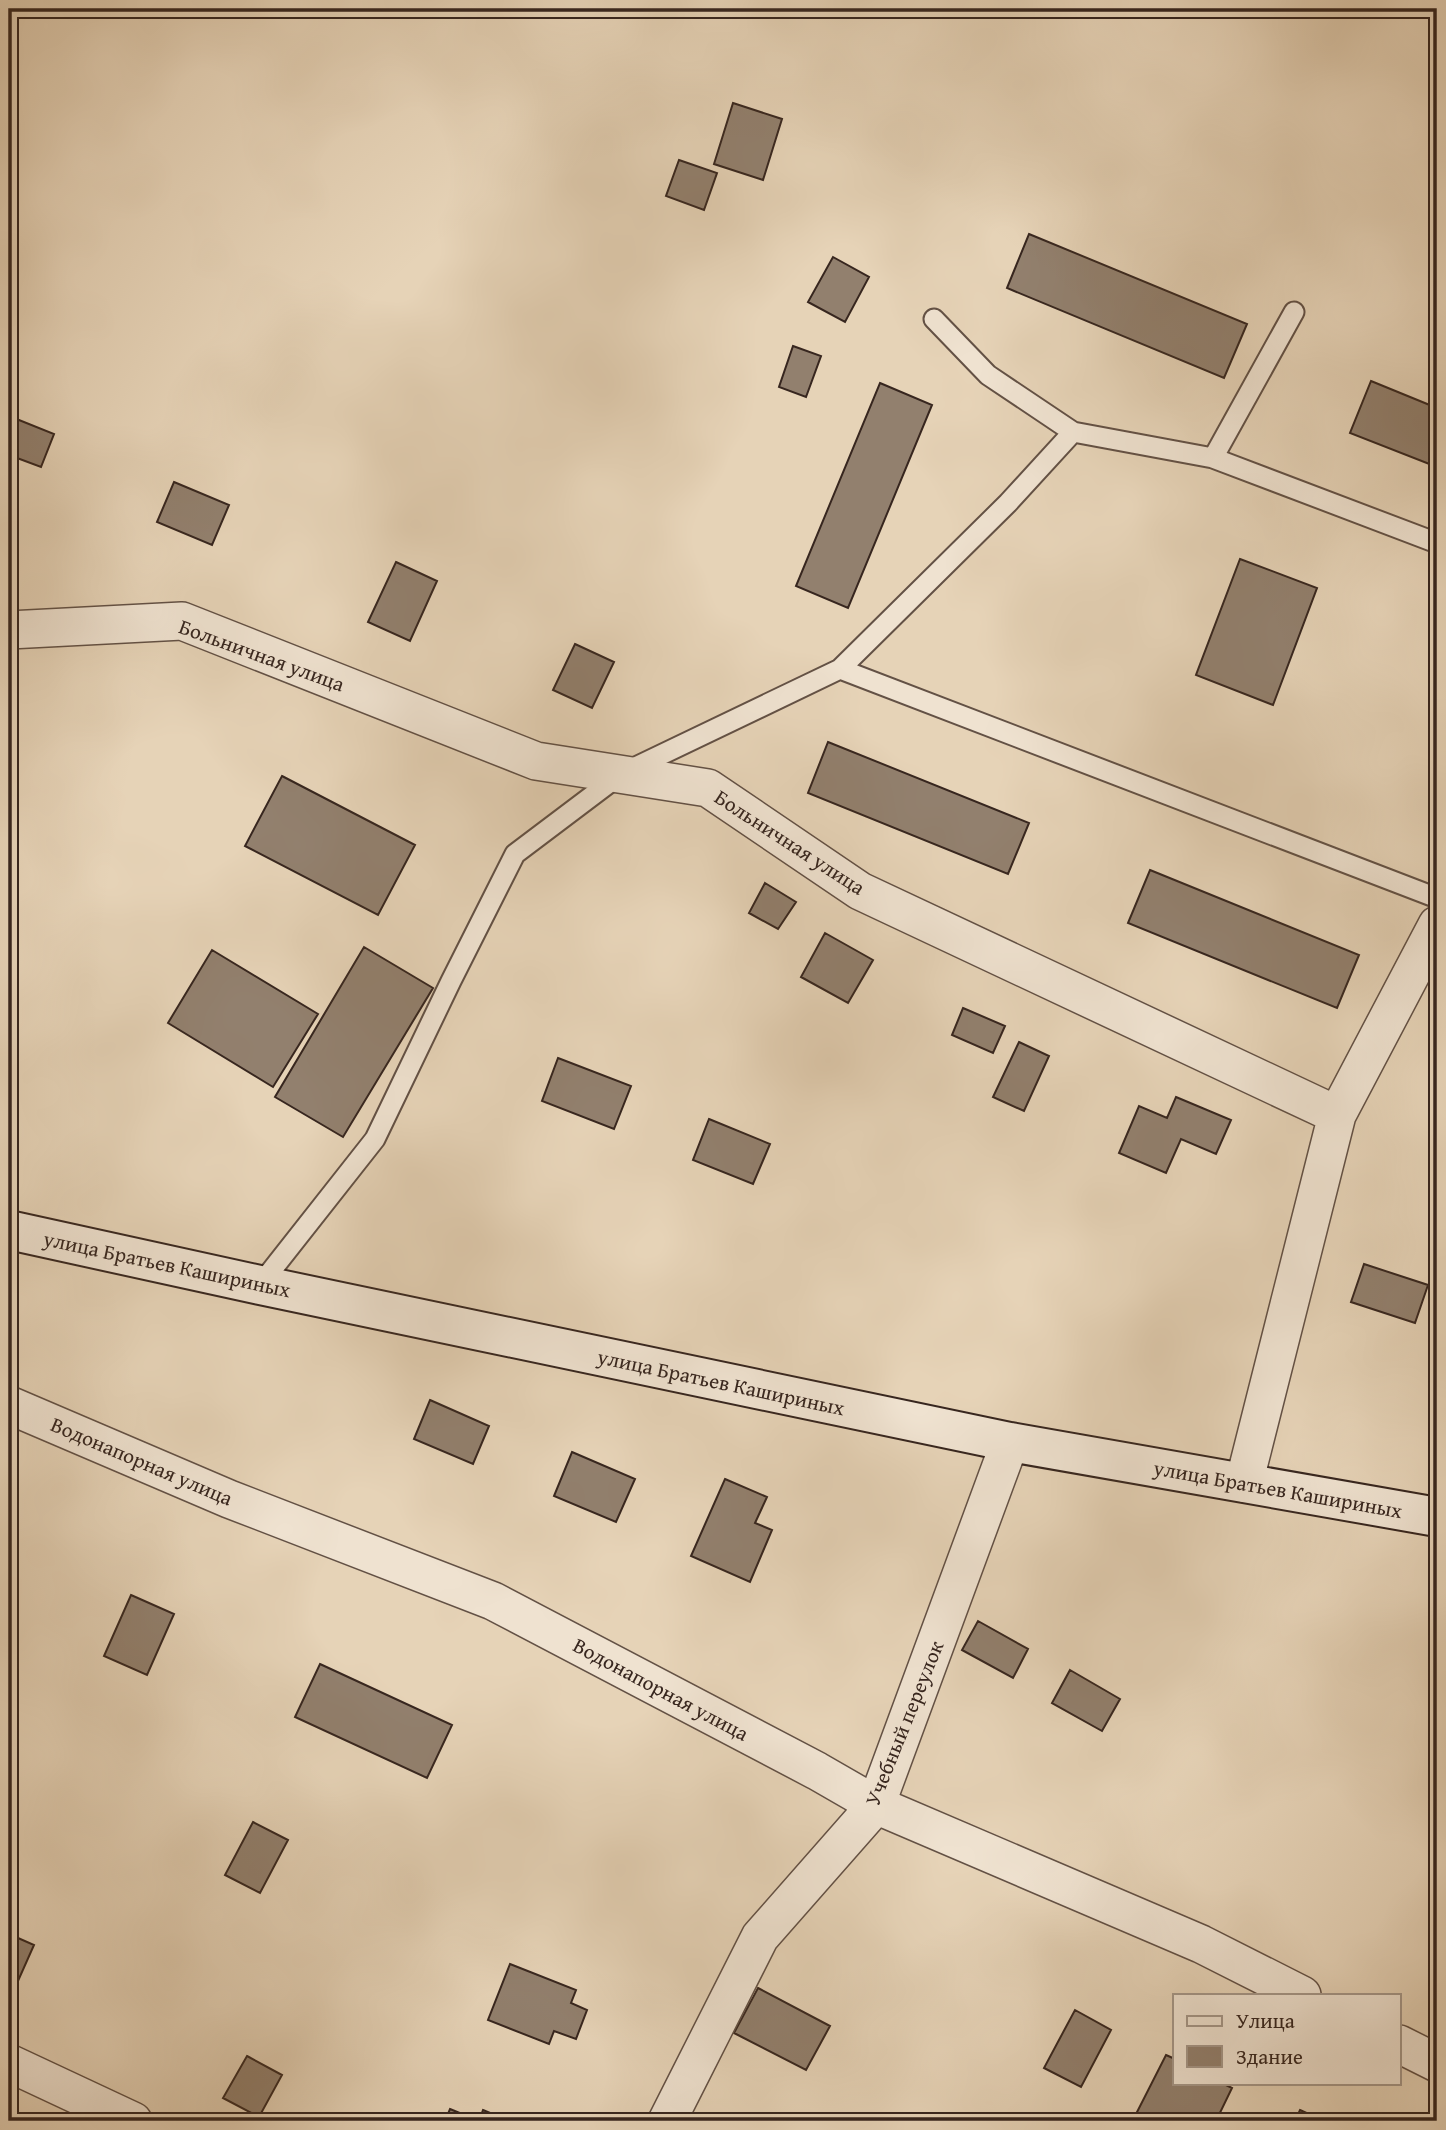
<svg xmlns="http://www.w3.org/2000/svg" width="1446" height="2130" font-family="'Gentium Book Plus',serif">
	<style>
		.building { fill: #92806e; stroke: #37261f; stroke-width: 2 }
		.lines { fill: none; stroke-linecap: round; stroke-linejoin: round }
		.lane-casing { stroke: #635145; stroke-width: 23 }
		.street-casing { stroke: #635145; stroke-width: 40 }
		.secondary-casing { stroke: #37261f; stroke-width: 42 }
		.lane { stroke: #efe2d0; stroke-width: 19 }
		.street { stroke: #efe2d0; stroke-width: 37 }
		.secondary { stroke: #efe2d0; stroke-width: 38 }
		.labels { text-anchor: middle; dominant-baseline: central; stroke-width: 7; stroke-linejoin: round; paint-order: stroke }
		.street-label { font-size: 21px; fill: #37261f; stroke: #efe2d0 }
	</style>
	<rect width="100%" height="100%" fill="#e6d3b7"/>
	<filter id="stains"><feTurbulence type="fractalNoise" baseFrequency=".00286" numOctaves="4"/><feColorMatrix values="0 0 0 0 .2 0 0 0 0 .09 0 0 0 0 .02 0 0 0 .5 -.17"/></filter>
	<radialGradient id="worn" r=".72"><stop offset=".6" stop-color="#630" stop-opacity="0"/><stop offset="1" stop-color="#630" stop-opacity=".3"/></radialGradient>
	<path class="building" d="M733 103 782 119 763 180 714 164Z
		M679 160 717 173 704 210 666 196Z
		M1029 234 1247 324 1224 378 1007 288Z
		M833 257 869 277 845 322 808 302Z
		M793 346 821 356 806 397 779 387Z
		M1371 381 1437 408V467L1350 433Z
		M880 383 932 405 848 608 796 586Z
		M9 416 54 434 41 467 9 455Z
		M174 482 229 505 212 545 157 522Z
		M1240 559 1317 588 1273 705 1196 675Z
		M396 562 437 581 410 641 368 622Z
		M575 644 614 662 592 708 553 690Z
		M828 742 1029 823 1008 874 808 793Z
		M282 776 415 845 378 915 245 846Z
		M1150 870 1359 955 1337 1008 1128 923Z
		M765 883 796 902 778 929 749 913Z
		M825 933 873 960 848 1003 801 977Z
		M364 947 433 988 343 1137 275 1097Z
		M212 950 318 1014 273 1087 168 1023Z
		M963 1008 1005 1026 993 1053 952 1035Z
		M1019 1042 1049 1056 1024 1111 993 1097Z
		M558 1058 631 1086 614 1129 542 1101Z
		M1176 1097 1231 1120 1216 1154 1181 1139 1166 1173 1119 1153 1139 1106 1167 1118Z
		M709 1119 770 1144 753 1184 693 1160Z
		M1364 1264 1428 1285 1415 1323 1351 1302Z
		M430 1400 489 1426 473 1464 414 1439Z
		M572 1452 635 1479 616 1522 554 1496Z
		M725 1479 767 1497 755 1523 772 1530 750 1582 691 1556Z
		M131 1595 174 1614 147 1675 104 1656Z
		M978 1621 1028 1649 1013 1678 962 1650Z
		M320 1664 452 1725 427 1778 295 1717Z
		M1070 1670 1120 1699 1102 1731 1052 1703Z
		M253 1822 288 1840 260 1893 225 1875Z
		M9 1934 34 1945 14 1990 9 1988Z
		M510 1964 576 1990 571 2003 587 2010 576 2039 554 2031 549 2044 488 2020Z
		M758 1988 830 2026 806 2070 734 2033Z
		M1075 2010 1111 2030 1081 2087 1044 2068Z
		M1166 2055 1175 2059V2083H1222L1232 2088 1216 2121H1141L1134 2118Z
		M247 2056 282 2075 259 2117 223 2098Z
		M450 2109 479 2121H445Z
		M483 2110 509 2121H479Z
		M1300 2110 1324 2121H1295Z"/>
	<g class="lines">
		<g class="lane-casing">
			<path id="lane" d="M1073 432 1213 458 1437 543
				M1213 458 1294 312
				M840 669 1437 898
				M260 1285 375 1139 451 981 515 854 621 774 840 669 1008 503 1073 432 988 375 934 319"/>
		</g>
		<g class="street-casing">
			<path id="street" d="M9 630 182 621 536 761 708 788 860 891 1337 1115 1437 925
				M9 1405 229 1499 493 1601 817 1771 876 1805 1201 1944 1302 1995
				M1244 1483 1337 1115
				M1399 2044 1437 2063
				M9 2063 133 2121
				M667 2121 760 1937 876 1805 1010 1442"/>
		</g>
		<g class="secondary-casing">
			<path id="secondary" d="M9 1230 260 1285 1010 1442 1437 1517"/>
		</g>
		<use href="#lane" class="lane"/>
		<use href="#street" class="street"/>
		<use href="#secondary" class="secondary"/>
	</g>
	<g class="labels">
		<g class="street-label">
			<text transform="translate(262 655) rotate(20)">Больничная улица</text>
			<text transform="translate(790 842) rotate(33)">Больничная улица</text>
			<text transform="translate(167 1264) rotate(12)">улица Братьев Кашириных</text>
			<text transform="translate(721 1382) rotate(12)">улица Братьев Кашириных</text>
			<text transform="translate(142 1461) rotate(23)">Водонапорная улица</text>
			<text transform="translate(1278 1489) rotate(10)">улица Братьев Кашириных</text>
			<text transform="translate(661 1689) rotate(28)">Водонапорная улица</text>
			<text transform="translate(904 1723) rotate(-68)">Учебный переулок</text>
		</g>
	</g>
	<rect width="1446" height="2130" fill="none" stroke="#e6d3b7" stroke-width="35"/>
	<rect x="10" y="10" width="1425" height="2109" fill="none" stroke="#37261f" stroke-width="3.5"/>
	<rect x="18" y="18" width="1411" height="2095" fill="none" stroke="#37261f" stroke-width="2"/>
	<rect x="1173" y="1994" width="228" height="91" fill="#efe2d0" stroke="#a59789" stroke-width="2"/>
	<rect x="1187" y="2016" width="35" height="10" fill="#efe2d0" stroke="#a59789" stroke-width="2"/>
	<text x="1236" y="2028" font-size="21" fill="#37261f">Улица</text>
	<rect x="1187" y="2046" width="35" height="21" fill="#92806e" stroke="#a59789" stroke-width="2"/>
	<text x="1236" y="2064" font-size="21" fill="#37261f">Здание</text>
	<rect width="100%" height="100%" filter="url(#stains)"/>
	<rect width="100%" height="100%" fill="url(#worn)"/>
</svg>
